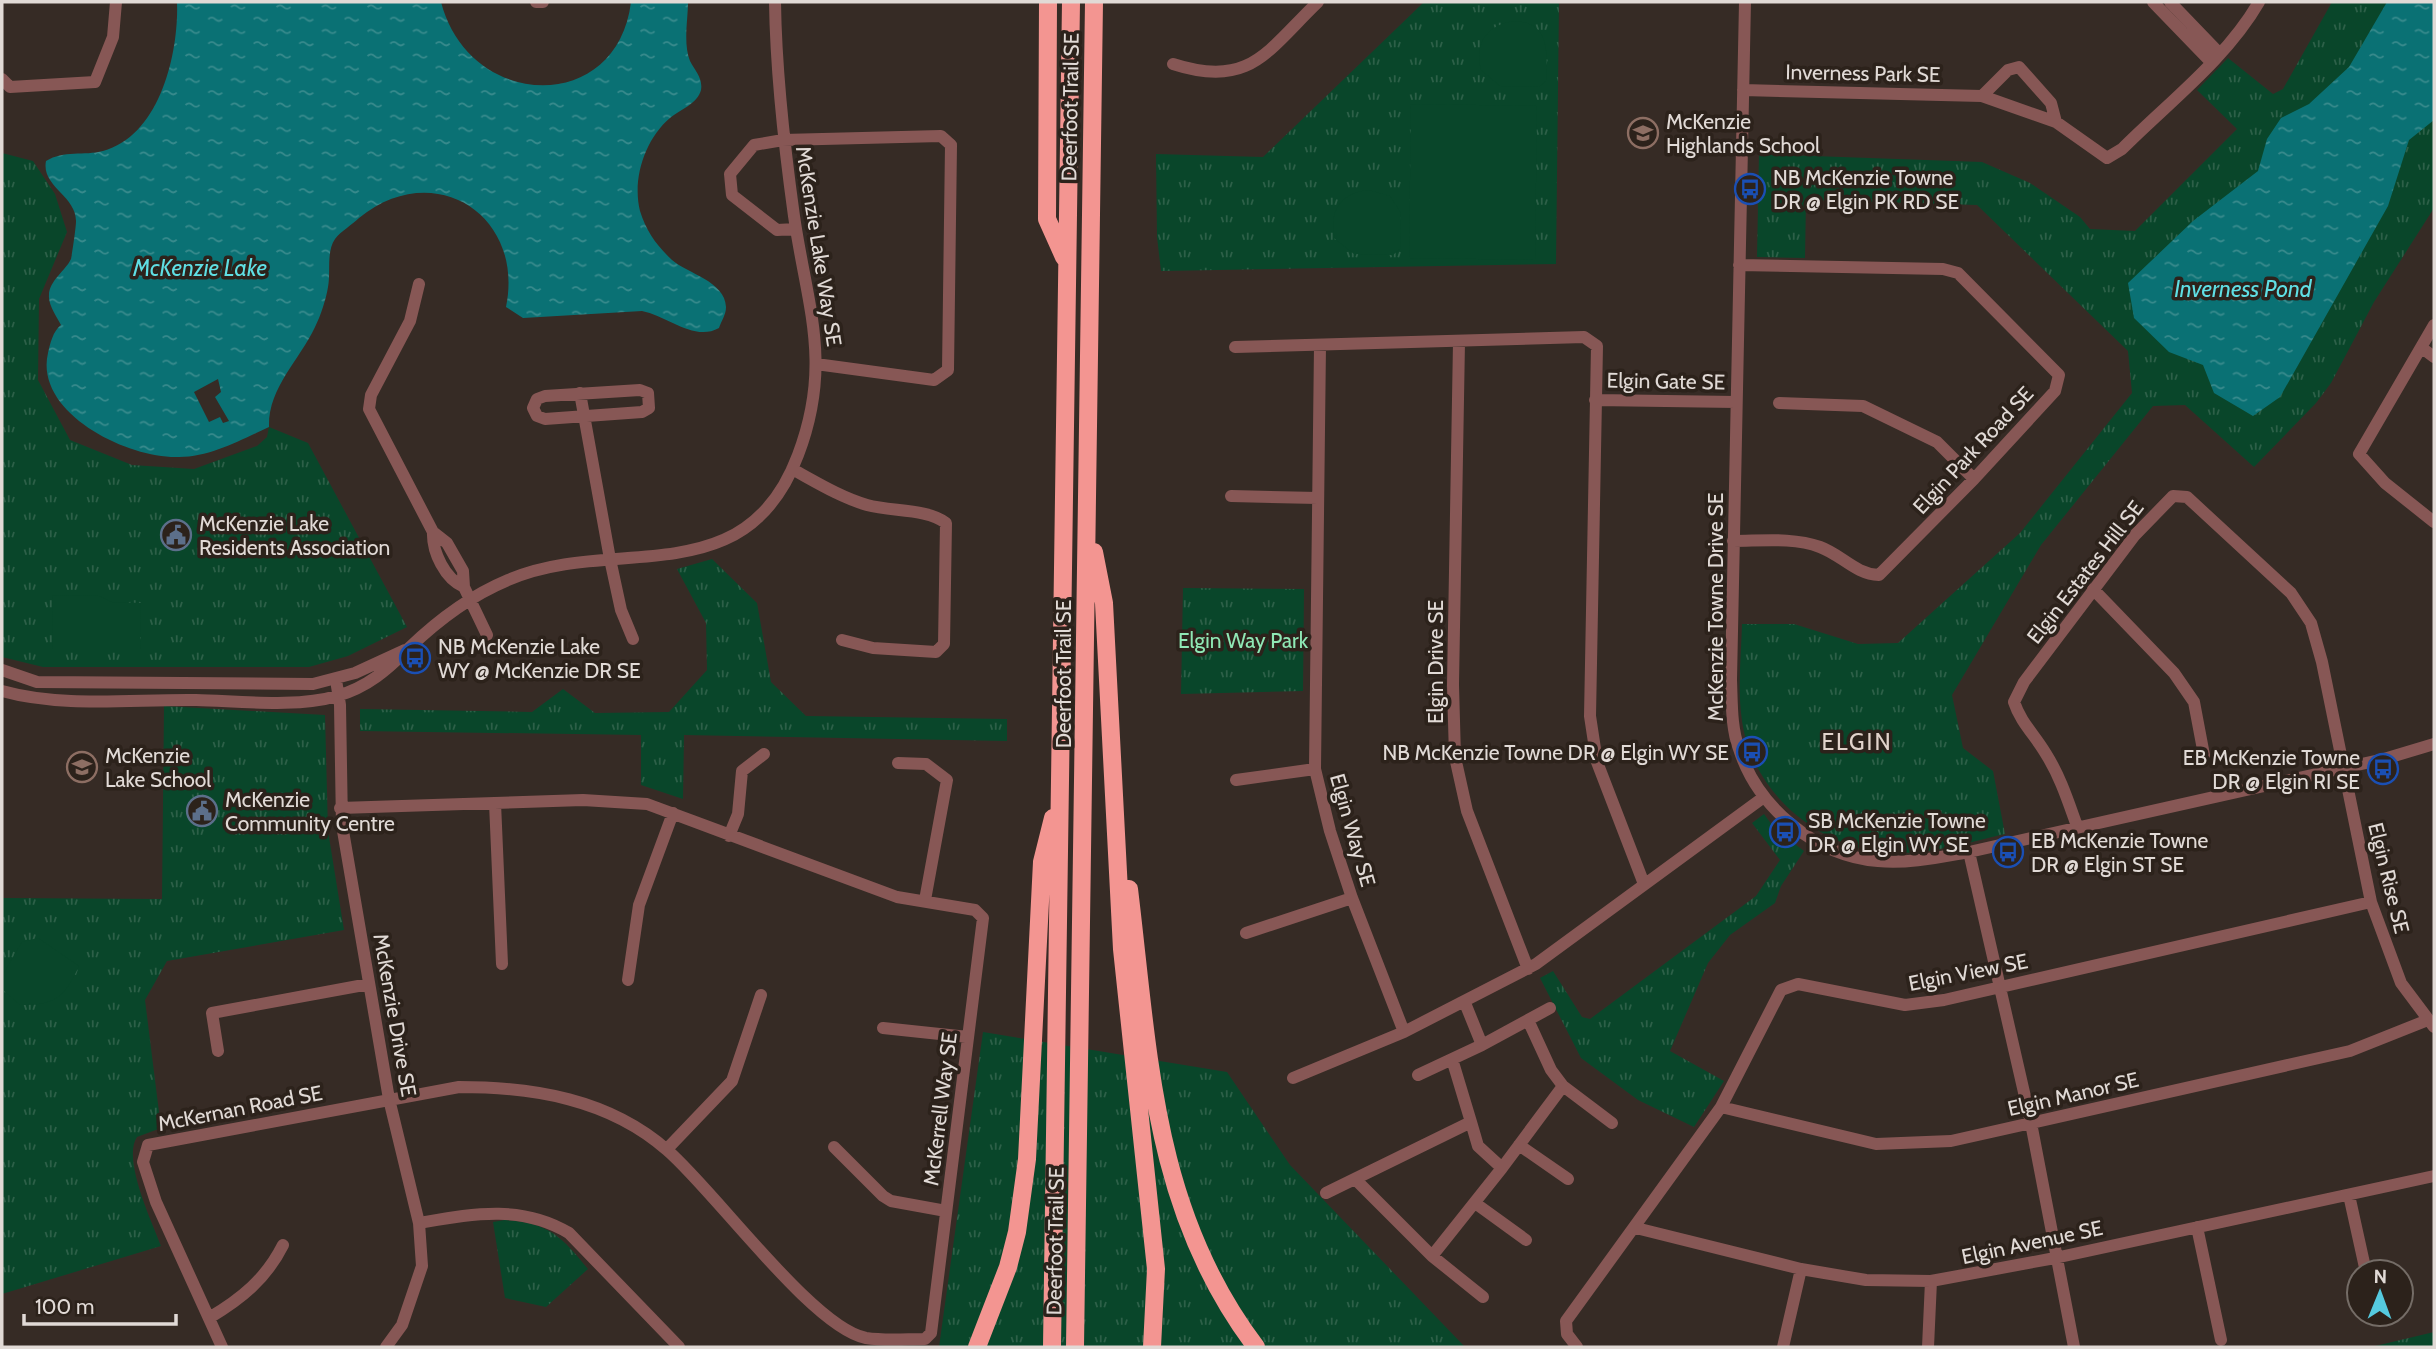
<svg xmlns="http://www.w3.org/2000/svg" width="2436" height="1349" font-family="Cabin,sans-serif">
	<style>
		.grass { fill: url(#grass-tufts) }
		.pitch { fill: #09462a }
		.water { fill: url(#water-ripples) }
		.pier { fill: #362b25 }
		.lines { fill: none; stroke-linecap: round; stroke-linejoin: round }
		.minor { stroke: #875755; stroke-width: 12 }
		.highway { stroke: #f39591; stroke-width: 18 }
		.labels { text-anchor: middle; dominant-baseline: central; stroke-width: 7; stroke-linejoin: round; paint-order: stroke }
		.street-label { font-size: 21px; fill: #e1dad6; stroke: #2c221b }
		.poi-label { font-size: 21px; fill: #e1dad6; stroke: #2c221b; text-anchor: start }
		.park-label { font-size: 21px; fill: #8fe8b5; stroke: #2c221b }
		.water-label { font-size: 23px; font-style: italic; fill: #5fdfe4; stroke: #2c221b }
		.neighbourhood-label { font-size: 23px; letter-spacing: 2px; fill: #e1d3cb; stroke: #2c221b }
	</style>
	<defs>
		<pattern id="grass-tufts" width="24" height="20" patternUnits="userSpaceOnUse" patternTransform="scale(1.75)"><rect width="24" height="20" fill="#09462a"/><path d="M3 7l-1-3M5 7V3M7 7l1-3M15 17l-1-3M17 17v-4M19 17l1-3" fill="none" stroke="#2d6048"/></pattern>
		<pattern id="water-ripples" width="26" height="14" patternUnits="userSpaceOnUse" patternTransform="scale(1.75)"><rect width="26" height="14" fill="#0a7174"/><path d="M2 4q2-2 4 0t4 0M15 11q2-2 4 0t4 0" fill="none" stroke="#398b8d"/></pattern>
	</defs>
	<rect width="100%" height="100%" fill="#362b25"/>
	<path class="grass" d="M1424 2H1559L1556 264 1161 271 1157 237 1156 154 1263 157Z
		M2332 2H2434V208L2374 302 2331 383 2316 403 2254 467 2185 405 2153 406 2041 545 1952 695 1963 748 1993 771 2005 834C1971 842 1935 853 1900 853 1830 854 1763 804 1745 736 1736 700 1741 660 1742 624H1794L1858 644 1898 643 2020 533 2132 393 2128 351 1977 205 1806 200 1805 258 1757 257 1759 154 1982 162 2030 183 2080 217 2090 229 2135 231 2237 129 2197 90 2228 58 2273 94 2283 89Z
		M2 153 33 161 55 194 67 232 39 299 38 380 70 440 132 465 194 469 257 446 267 437 269 427 308 443 407 627 348 656 309 667H43L2 657Z
		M712 559 757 603 771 682 806 716 1007 719V741L684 735 683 799 641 785V735L360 731V709L532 712 563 689 595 713 669 712 707 670 706 623 677 569Z
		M1183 588 1304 589 1303 691 1181 694Z
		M164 706 325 715 328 831 344 930 167 961 145 1000 161 1128 137 1137C122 1159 152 1222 161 1246L2 1294V898L162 899Z
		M1764 814 1775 829 1804 851 1781 886 1775 903 1730 935 1708 963 1670 1051 1724 1081 1694 1127 1638 1100 1581 1058 1540 978 1553 971 1582 1017 1590 1019 1756 896 1780 860 1752 823Z
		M983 1032 1227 1072 1290 1165 1465 1347H939Z
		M505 1220C549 1223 561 1236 588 1269L546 1307 505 1298 493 1222Z
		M2434 1332V1347H2371Z"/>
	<path class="pitch" d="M1515 21C1551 23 1547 54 1546 81L1539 87 1500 86 1481 70C1474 44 1487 24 1515 21Z
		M1411 104 1537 106 1535 260 1409 258Z
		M1369 190 1390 196 1401 213 1400 249 1393 255 1354 254 1335 239C1328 212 1341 192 1369 190Z
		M53 595 99 596 112 602 141 603 140 649H52Z
		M38 938 79 966C64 998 56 1005 20 1005L2 989V976L22 942Z"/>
	<path class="water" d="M177 2H441C469 110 617 116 631 2H688C688 19 683 44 690 61 695 71 703 78 701 90 698 103 680 110 670 118 645 139 632 179 640 211 646 231 657 246 672 260 688 274 725 281 726 307 726 315 721 321 719 328 694 342 668 316 642 311L523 318 506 307C525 214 433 157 359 218 352 225 341 231 335 239 326 252 331 272 328 287 326 299 321 315 315 327 299 361 268 388 269 427 240 440 211 457 179 457 128 459 34 413 48 353 50 344 53 331 61 325 57 317 48 305 49 295 49 281 66 270 71 259 72 255 76 227 76 222 77 196 41 187 46 161 64 150 84 156 103 151 160 136 179 53 177 2Z
		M2387 2H2434V120L2409 140 2388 206 2280 397 2253 416 2214 393 2203 365 2169 352 2134 318 2128 283 2193 221 2258 171 2267 139 2281 118 2309 104 2349 67Z"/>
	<path class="pier" d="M218 379 221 392 215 397 229 421 223 423 220 417 209 422 194 392Z"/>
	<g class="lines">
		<path class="minor" d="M536 2H543
			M1745 2 1731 680C1732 703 1731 727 1739 749 1758 808 1816 856 1878 861 1908 864 1940 857 1969 852L2384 759 2434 744
			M2153 2 2211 62
			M2170 2 2219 53
			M1173 64C1250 89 1267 51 1318 2
			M2 79 10 87 95 82 113 37 116 2
			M1743 90 1982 96 2056 122 2107 158 2122 149C2169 102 2226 59 2259 2
			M1982 96 2008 70 2019 67 2051 103 2056 122
			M796 229 777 230 732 195 730 174 754 145 783 140 941 136 951 145 948 370 934 380 816 364
			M419 284 410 321 371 395 369 409 433 532C432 552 445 579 464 587
			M2434 325 2359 454 2385 483 2434 522
			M1459 342 1453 685 1455 757 1467 811 1528 969
			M1320 345 1315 769 1330 831 1352 898 1404 1032 1536 964 1764 797
			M1235 347 1584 337 1597 346 1590 716 1597 762 1644 884
			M2422 348 2434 357
			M640 390 648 393 649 408 642 412 545 419 537 416 533 408 537 399 545 396Z
			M580 393 610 559 621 610 633 639
			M1595 400 1736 402
			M1779 403 1863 406 1937 442 1974 479
			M792 469C816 482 840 497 867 505 892 512 926 508 946 523L944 644 936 652 873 648 842 640
			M1231 496 1318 498
			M433 532 447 543 463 571 464 587 487 635
			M1733 541C1761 541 1793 537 1820 547 1842 555 1855 574 1879 575L1974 479 2055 391 2059 375 1958 273 1943 269 1739 265
			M2093 589 2174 673 2194 702 2204 755
			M2 670 37 682 313 684 355 673 405 650
			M336 680 340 705 342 825 389 1099 419 1223 422 1266 402 1325 386 1347
			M2 691C63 708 133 699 196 700 239 701 297 708 337 696 368 687 387 670 409 648 437 621 472 595 508 580 614 534 745 597 798 455 833 363 807 306 794 216 784 144 776 74 775 2
			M898 763 926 764 947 780 925 900
			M1236 780 1315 769
			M495 803 502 964
			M2077 826C2068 801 2060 776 2046 754 2035 735 2021 723 2014 702L2024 682 2135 535 2173 496 2187 497 2291 593 2311 623 2322 662 2371 902 2401 983 2434 1027
			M729 836 738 814 742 771 764 754
			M1969 852 2031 1123 2074 1347
			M1246 933 1352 898
			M628 980 639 905 673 813
			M1465 1003 1482 1045 1550 1008
			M883 1028 968 1037
			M218 1051 212 1013 369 984
			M1418 1075 1482 1045
			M1293 1078 1404 1032
			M1563 1086 1612 1123
			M1721 1107 1876 1144 1951 1141 2350 1051 2428 1020
			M1471 1122 1478 1146 1502 1168 1563 1086 1551 1070 1528 1020
			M1519 1145 1568 1179
			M834 1147 883 1196 891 1201 946 1211
			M667 1149 732 1081 761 995
			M1355 1179 1432 1256 1483 1297
			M1326 1193 1471 1122 1452 1059
			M2349 1195 2366 1272
			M1475 1203 1526 1240
			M419 1223C472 1214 521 1204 569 1233L679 1347
			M2197 1227 2221 1340
			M1636 1228 1801 1269 1866 1280 1931 1281 2055 1258 2434 1176
			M1432 1256 1502 1168
			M209 1318C241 1299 266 1279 283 1245
			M222 1347 156 1202 143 1162 148 1145 459 1087C533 1087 609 1099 667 1150 714 1190 813 1328 866 1338 885 1341 906 1339 925 1339L931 1333 983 918 975 910 897 897 647 804 583 800 340 808
			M1577 1347 1567 1334 1566 1321 1721 1107 1781 990 1798 984 1905 1005 1944 1000 2371 902
			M1783 1347 1801 1269
			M1928 1347 1931 1281"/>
		<path class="highway" d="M1048 2 1047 219 1064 257
			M1094 552 1104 603 1122 949 1156 1269 1152 1347
			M1129 889C1149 1053 1152 1210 1256 1347
			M977 1347 1008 1267 1017 1232 1027 1159 1042 862 1053 818
			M1052 1347 1071 2
			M1075 1347 1094 2"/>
	</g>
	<defs>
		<g id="school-ring" transform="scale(1.575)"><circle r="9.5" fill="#2c221b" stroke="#8d6e63" stroke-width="1.5"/><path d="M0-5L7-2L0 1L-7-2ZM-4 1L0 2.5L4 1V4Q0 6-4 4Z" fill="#8d6e63"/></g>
		<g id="bus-ring" transform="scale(1.575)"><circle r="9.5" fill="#2c221b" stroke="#1a4fb4" stroke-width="1.5"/><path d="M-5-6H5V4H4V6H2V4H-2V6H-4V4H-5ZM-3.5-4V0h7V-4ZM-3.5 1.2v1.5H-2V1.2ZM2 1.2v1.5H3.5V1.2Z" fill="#1a4fb4"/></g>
		<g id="civic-ring" transform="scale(1.575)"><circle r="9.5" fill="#2c221b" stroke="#5c6f8a" stroke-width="1.5"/><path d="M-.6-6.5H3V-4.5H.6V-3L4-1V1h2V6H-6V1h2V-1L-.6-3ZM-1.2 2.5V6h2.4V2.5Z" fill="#5c6f8a"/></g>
	</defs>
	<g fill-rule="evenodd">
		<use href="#school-ring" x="1643" y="133"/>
		<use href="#bus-ring" x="1750" y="189"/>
		<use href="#civic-ring" x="176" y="535"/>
		<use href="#bus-ring" x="415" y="658"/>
		<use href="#bus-ring" x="1752" y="752"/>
		<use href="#school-ring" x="82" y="767"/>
		<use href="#bus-ring" x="2383" y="769"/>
		<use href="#civic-ring" x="202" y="811"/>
		<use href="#bus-ring" x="1785" y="832"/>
		<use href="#bus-ring" x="2008" y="852"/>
	</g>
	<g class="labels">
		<g class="street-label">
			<text transform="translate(1863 73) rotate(1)">Inverness Park SE</text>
			<text transform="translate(1070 107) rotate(-89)">Deerfoot Trail SE</text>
			<text transform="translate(819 246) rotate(81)">McKenzie Lake Way SE</text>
			<text transform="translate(1666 381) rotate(1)">Elgin Gate SE</text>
			<text transform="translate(1973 450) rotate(-47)">Elgin Park Road SE</text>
			<text transform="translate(2085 572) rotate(-52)">Elgin Estates Hill SE</text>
			<text transform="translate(1715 607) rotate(-90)">McKenzie Towne Drive SE</text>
			<text transform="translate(1435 662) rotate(-90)">Elgin Drive SE</text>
			<text transform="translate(1063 674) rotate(-90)">Deerfoot Trail SE</text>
			<text transform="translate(1353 830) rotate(74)">Elgin Way SE</text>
			<text transform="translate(2389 878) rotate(76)">Elgin Rise SE</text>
			<text transform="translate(1968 972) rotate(-11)">Elgin View SE</text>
			<text transform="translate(395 1015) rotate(80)">McKenzie Drive SE</text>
			<text transform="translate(2073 1094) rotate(-13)">Elgin Manor SE</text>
			<text transform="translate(240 1108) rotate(-11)">McKernan Road SE</text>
			<text transform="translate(940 1109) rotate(-83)">McKerrell Way SE</text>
			<text transform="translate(1055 1241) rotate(-89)">Deerfoot Trail SE</text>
			<text transform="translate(2032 1242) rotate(-12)">Elgin Avenue SE</text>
		</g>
		<g class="poi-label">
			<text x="1666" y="121">McKenzie<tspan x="1666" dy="24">Highlands School</tspan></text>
			<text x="1773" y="177">NB McKenzie Towne<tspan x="1773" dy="24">DR @ Elgin PK RD SE</tspan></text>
			<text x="199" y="523">McKenzie Lake<tspan x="199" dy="24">Residents Association</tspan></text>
			<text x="438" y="646">NB McKenzie Lake<tspan x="438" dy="24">WY @ McKenzie DR SE</tspan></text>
			<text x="1729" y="752" text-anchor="end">NB McKenzie Towne DR @ Elgin WY SE</text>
			<text x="105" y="755">McKenzie<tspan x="105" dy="24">Lake School</tspan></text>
			<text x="2360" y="757" text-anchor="end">EB McKenzie Towne<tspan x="2360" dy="24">DR @ Elgin RI SE</tspan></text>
			<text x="225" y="799">McKenzie<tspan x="225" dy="24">Community Centre</tspan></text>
			<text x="1808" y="820">SB McKenzie Towne<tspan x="1808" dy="24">DR @ Elgin WY SE</tspan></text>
			<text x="2031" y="840">EB McKenzie Towne<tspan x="2031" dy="24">DR @ Elgin ST SE</tspan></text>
		</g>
		<g class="park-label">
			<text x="1243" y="640">Elgin Way Park</text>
		</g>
		<g class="water-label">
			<text x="200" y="268">McKenzie Lake</text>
			<text x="2243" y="289">Inverness Pond</text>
		</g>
		<g class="neighbourhood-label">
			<text x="1857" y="742">ELGIN</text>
		</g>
	</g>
	<rect width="2436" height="1349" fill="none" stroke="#e1dad6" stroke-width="7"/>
	<g transform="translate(2380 1293) rotate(1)"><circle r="33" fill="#2c221b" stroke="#746c66" stroke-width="2"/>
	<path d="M0-5L12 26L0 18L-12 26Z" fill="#55cadf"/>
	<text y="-10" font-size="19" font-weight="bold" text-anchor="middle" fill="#e1dad6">N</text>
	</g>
	<path d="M24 1314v10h152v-10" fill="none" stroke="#e1dad6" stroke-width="3.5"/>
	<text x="35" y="1314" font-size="21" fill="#e1dad6" stroke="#2c221b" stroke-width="5" paint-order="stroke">100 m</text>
</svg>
